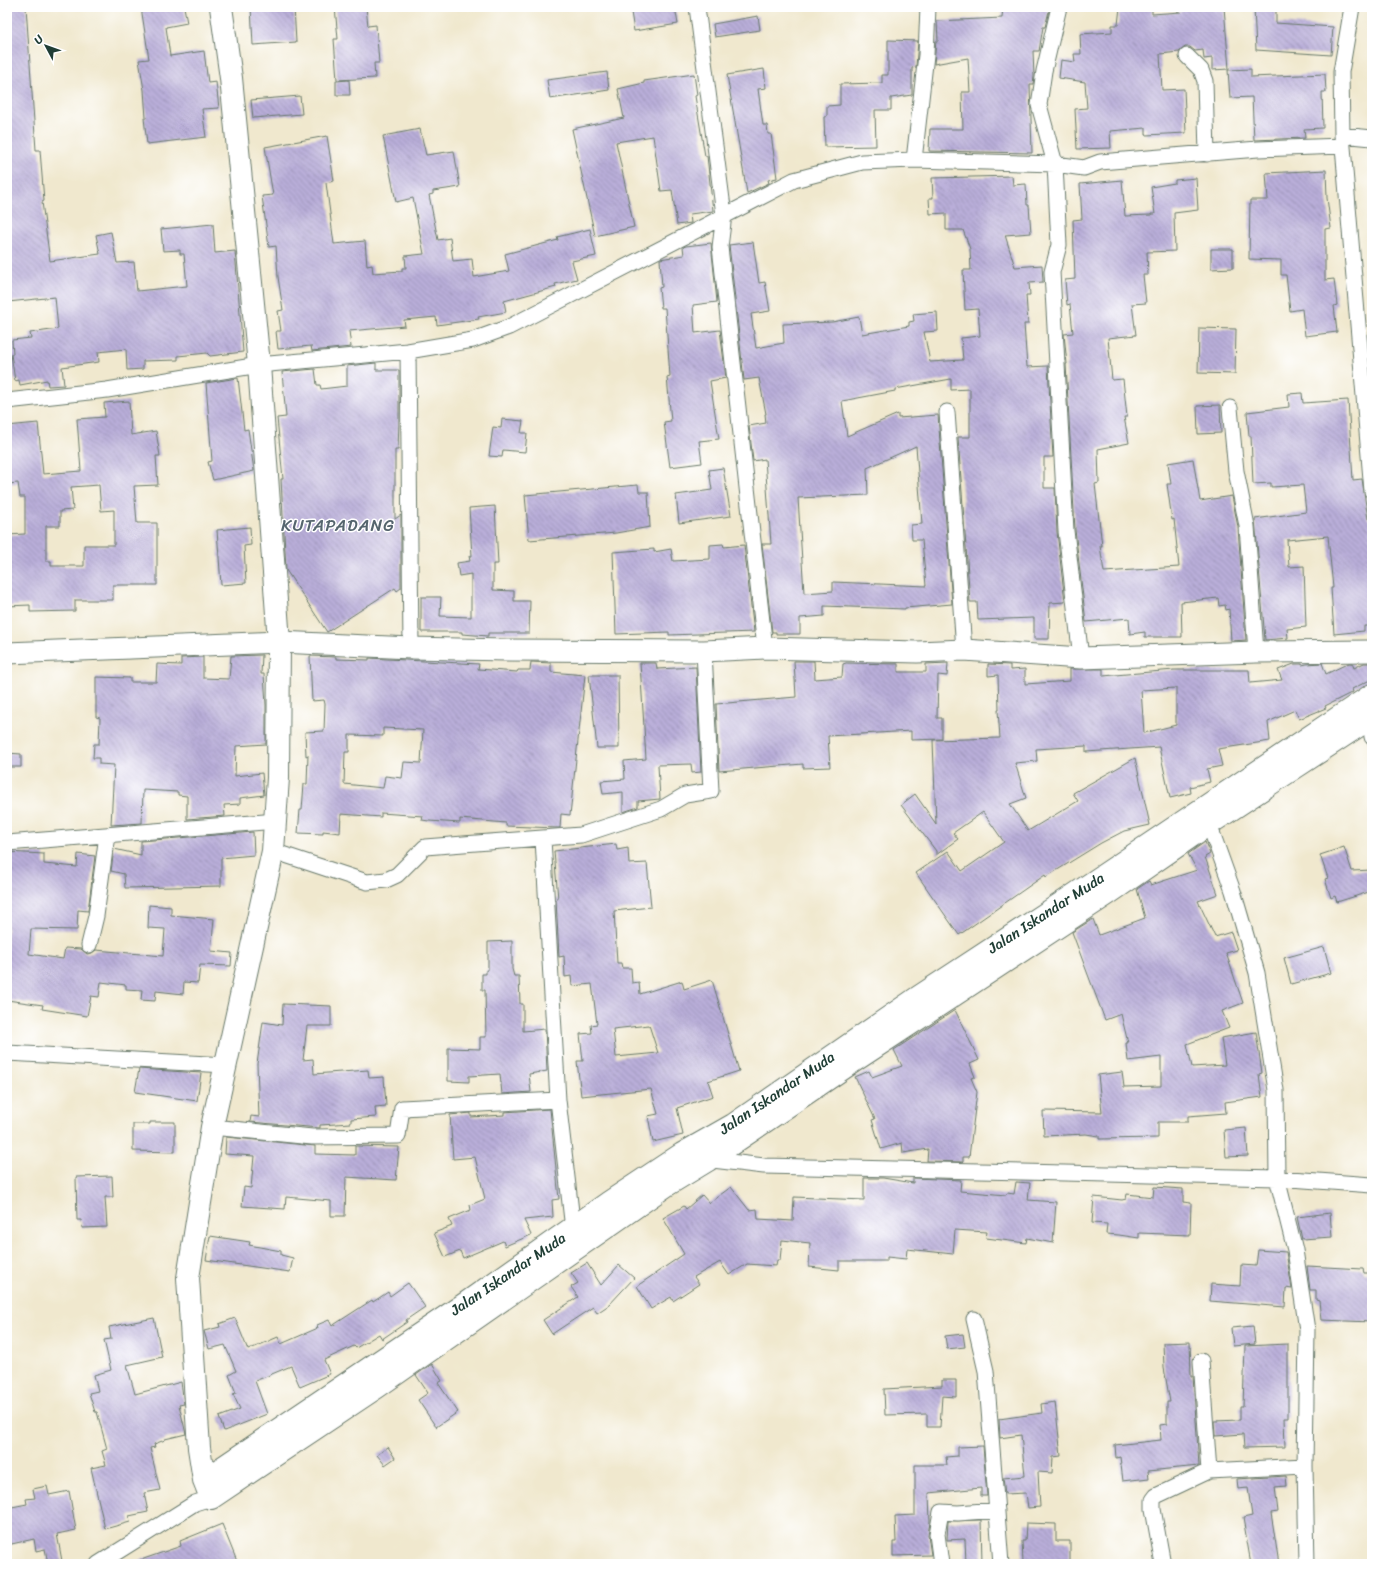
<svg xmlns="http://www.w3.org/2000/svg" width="1379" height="1571" font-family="Sriracha,sans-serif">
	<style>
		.building { fill: url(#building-back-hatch); fill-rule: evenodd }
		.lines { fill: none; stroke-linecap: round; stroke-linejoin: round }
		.street-casing { stroke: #68796a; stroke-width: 17 }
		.secondary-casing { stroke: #68796a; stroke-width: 23 }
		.highway-casing { stroke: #68796a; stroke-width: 24 }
		.street { stroke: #fff; stroke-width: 15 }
		.secondary { stroke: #fff; stroke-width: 21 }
		.highway { stroke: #fff; stroke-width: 22 }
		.labels { text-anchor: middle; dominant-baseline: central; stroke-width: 3; stroke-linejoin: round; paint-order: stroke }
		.street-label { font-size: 15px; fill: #1f3d34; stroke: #fff }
		.quarter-label { font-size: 17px; letter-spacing: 1px; fill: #55656e; stroke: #fff }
	</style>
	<defs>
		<pattern id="building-back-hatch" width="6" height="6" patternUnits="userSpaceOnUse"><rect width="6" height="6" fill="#b9aed9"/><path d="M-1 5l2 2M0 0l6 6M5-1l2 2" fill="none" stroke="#968fb1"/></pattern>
	</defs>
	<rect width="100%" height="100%" fill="#fff"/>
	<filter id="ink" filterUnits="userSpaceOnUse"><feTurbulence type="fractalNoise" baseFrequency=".025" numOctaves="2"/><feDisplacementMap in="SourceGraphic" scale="8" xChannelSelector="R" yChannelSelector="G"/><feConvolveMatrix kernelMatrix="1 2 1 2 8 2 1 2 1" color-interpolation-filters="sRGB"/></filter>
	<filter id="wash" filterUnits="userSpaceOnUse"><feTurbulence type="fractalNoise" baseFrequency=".012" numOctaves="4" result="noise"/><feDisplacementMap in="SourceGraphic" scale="16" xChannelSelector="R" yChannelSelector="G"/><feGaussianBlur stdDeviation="0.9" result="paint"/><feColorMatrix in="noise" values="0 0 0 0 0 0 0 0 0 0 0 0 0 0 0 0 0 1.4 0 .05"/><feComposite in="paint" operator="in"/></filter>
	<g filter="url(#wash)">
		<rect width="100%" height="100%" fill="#f0e8ce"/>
		<g id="blocks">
			<path class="building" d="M26 7 36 150H40L44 201 42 202 50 261 100 254 96 235 111 232 117 263 134 262 137 291 187 286 184 254H180V250L163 251 161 229 213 224 215 253 235 251 243 352 210 356 207 353 178 356V360L143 361V369L127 370 126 349 98 352 99 362 62 367 64 385 48 386 47 380 20 385 19 380 15 381 11 354H13L12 340 31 338 30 333 58 329 55 297 8 302 7 8Z
				M141 7H184L187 23 166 27 170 56 204 51 208 83 216 82 219 108 202 109 206 137 147 144 144 118H146L144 90 139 60 149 59Z
				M251 7H294L296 42 253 45Z
				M335 7H366L368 26 376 25 379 63H374L375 78 337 80 334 39H338Z
				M662 7H675L678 24 634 31 631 12Z
				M1003 7H1050L1045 27H1043L1039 51H1033L1034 77 1033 84H1030L1032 153 929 151 930 129H963L962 92H970L968 58 934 64 936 41H938L937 21 1002 18Z
				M1120 7H1152V14L1181 12V7H1224L1229 69 1212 70V58L1204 59 1203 50 1195 51 1190 47H1185L1179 52 1160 54 1162 90 1184 89 1186 133 1146 135V128L1110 131 1111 148 1077 149 1075 109 1087 108 1085 82 1059 78 1061 60 1075 62 1074 54H1081L1080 34 1112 32V25H1118Z
				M1254 7H1276V23L1333 27 1331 55 1256 50Z
				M758 16 760 30 715 37 713 24Z
				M888 40 918 41 916 67 912 68V95L891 98V110H875L876 146 825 147 824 117 827 116V106L840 105V84L882 83V75H888Z
				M764 69 766 88 758 89 763 125H767L768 134H771L777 178 768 180 769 183 747 193 727 75Z
				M1251 69V77L1325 74 1326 92H1322L1323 128 1304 129 1305 138 1254 140 1252 97 1230 98 1228 70Z
				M607 72 609 90 550 99 547 80Z
				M694 74 697 95 695 96 705 156H707L713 211 690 214 691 223 677 225 672 190 661 191 653 136 616 142 634 227 595 236 572 129 624 118 618 89 644 83V81Z
				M349 80 350 95H336V81Z
				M300 96 302 114 253 118 251 100Z
				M420 129 426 155 454 151 460 187 433 191V194L429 195 438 240 450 238 453 261 472 259 474 277 509 271 505 254 558 240 557 237 590 229 596 256 572 261 577 279 555 284 556 287 504 301 506 312 478 317 479 319 437 325 436 317 404 320 405 326 349 331 351 347 312 351 311 346 278 349 276 331H281L278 311 283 310 278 277 276 246 269 247 262 196 273 195 265 147 327 136 334 181 326 183 334 244 365 241 367 266 372 265 373 273 402 271V268H406L405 256 424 254 413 198 396 202 383 136Z
				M1326 170 1327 198 1331 228 1325 229V280L1334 279 1337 305 1334 306 1337 332 1305 336 1302 309 1290 311 1286 275H1281V260L1249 259 1250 200H1268L1266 173Z
				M1012 176 1013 185 1026 184 1027 205H1029L1031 233 1005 235 1015 267 1042 265 1043 282 1029 283 1030 295H1026L1028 324H1024L1027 367 1048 366 1053 457H1044V488H1055L1057 532 1065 602 1050 603 1049 639H1034V618L978 620 977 602H970L958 437H970V389L951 390V379L895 389V391L842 401 847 436 898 414V418L938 415 952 604 905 608V609L824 606V616L800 618V634H776V632H772L762 544H771L765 459 753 461 749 426 766 423 765 414H766L759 378 744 380 729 245 753 242 759 283 765 282 770 311 751 314 756 348 784 343 783 324 832 322 859 317 862 334 909 326V322L914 321 913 314 937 312 938 331 924 332 930 362 963 360 961 338 980 336 978 309 965 310 963 270H971L970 249 963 230H946V213L930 214 929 198H933L932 178ZM916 446 922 524 911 525 912 540H922L926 586 833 582V591L804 593 798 498 868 495 867 468Z
				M1196 178 1198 210 1174 213 1175 251 1147 252 1148 275H1143L1146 303 1132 304 1136 335 1108 338 1112 380 1123 379 1127 417H1124L1129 443 1098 449 1099 483 1095 484 1102 546H1100L1104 572 1179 567 1174 519 1172 520 1167 484H1171L1168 463 1193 459 1200 501 1232 496 1238 527 1246 640 1231 641 1229 609 1226 610 1225 605 1219 606 1218 598 1181 602 1182 637H1145V632L1130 634 1129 618 1086 622 1075 530 1066 364H1067L1064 334 1073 333 1070 304 1067 305 1065 280 1075 279 1073 220 1082 219 1080 184 1122 180 1125 216 1151 215V214H1155L1151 187 1175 183V180Z
				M711 243 717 302 693 305 695 333 720 330 726 378 710 381 719 439 699 441 702 463 670 467 664 422 671 421 667 377 670 376 665 308H661L659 288 662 287 660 259 684 255 683 247 686 246Z
				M1211 249H1233V268L1211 269Z
				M1199 328 1236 329 1235 374 1198 373Z
				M376 363V370H399V421L398 450H395V519L401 515V588L397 591 395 588 327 632 286 570 281 479H283L277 418 286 417 282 372 315 369 317 385H320L321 389 347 386V366Z
				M238 378 244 430 248 429 254 471 213 480 208 462 212 461 206 383Z
				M1302 393 1303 403 1348 400 1353 480 1362 479 1368 519H1371L1372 529V626H1364V631L1334 634 1331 588H1333L1328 536 1287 540 1289 567 1304 566 1306 627 1287 629 1288 638 1265 640 1255 519 1306 512 1303 485 1271 487V483L1253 484 1251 436H1249L1247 412 1289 407 1288 394Z
				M129 401 131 435 156 431 160 456H156L158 485 134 486 137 523H157V585H113V600H75V611L30 612V605L7 606V535L25 534V497H20L18 483 7 484V426L38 423 43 474 81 471 77 419 105 417 104 403ZM99 485 101 511 114 510V545H84V566H51V561H46V526H60V511L73 510 71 487Z
				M1220 405 1221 433 1198 434 1197 406Z
				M502 419 523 421 521 433H527L525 452 503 450 502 457 489 456 493 427 501 428Z
				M723 468 731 516 679 523 676 495 712 490 709 470Z
				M638 485 639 492H648L650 527 616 533 529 540 525 495Z
				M495 506 498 564H493V590L514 591V601H530L529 633H488V636L462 634V632H421V597H441L440 616 471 617V574L459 576 457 563 470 561 469 556H472L469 508Z
				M250 527 251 545 244 546 246 583 221 585 217 530Z
				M723 544 724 547 744 545 754 632 669 635V632L616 634 613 552 654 549V552L671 549 673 561 710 559V545Z
				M262 655 261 674H264L266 705V744L236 746 235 776 262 773 264 795 240 798V804L224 805 225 816 187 819V796L178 795V792L143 790 142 823 111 825 114 765 99 764V758H93L94 744H99L100 718 96 717V677L130 678V682H156L157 664 181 665V658L203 657V678L229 679 231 656Z
				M310 656 336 657V659L369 660V658L479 664 478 669 517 672 518 670H530L531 662 551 663V672L585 675 570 815 561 814 560 828H557L506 826V823L460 819V823L429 821 422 820 423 816 381 813V817L341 814 340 833 323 831V834L298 833 300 810H302L304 784H307L308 755 306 756 305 732 324 731 325 704 324 700 312 701ZM383 728 423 730 421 763 404 762 402 778 385 776 383 788 344 784 345 752H349V735L383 736Z
				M794 661H814L815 679 842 677 843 664 846 663 898 664V672H926V664L948 663 947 676 938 675 937 718H942V739L911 740V731L828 736 830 767 803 768V764L719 771 716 704 796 697Z
				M640 663H656L657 669 696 667 701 772 692 773 691 764 658 765 660 799 638 801V807L623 812V792L603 794 601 781 625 779 624 761 646 759Z
				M1322 663 1326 674 1349 663H1352L1354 668 1364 663H1372V679L1352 689 1353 692 1325 706 1326 708 1299 719 1295 710 1268 722 1270 741 1218 749 1222 766 1207 769 1210 782 1190 787 1191 793 1170 798 1159 747 1086 752V746L1036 749 1037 761 1015 763 1026 798 1010 804 1028 831 1078 801 1073 793 1135 758 1150 825 1124 831 1101 843 1046 877 1045 875 959 935 916 873 948 851 962 871 1004 842 983 812 953 833 958 839 936 855V851L901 805 915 794 936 824 933 740 1000 738 998 710H999L998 675 988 676V664L1010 665V670L1025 669V684L1070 681V669H1103V676L1174 670H1249L1250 683 1282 680 1278 670 1294 664H1302V665L1307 664ZM1176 688V725L1144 733 1141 690Z
				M589 675H618L619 748H597Z
				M7 753 21 754V767H7Z
				M253 832 254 855 221 858V886L125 888 124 874 111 871 114 849 141 855V841Z
				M1205 842 1210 854 1205 857 1218 894 1198 901 1215 937 1231 932 1237 950 1226 953 1243 1003 1222 1011 1229 1028 1187 1044 1192 1067 1225 1065 1221 1038 1256 1032 1262 1073 1259 1074 1262 1097 1225 1102 1226 1113 1188 1116V1122H1158V1138L1099 1139V1136L1086 1134 1044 1136 1043 1111 1102 1112 1098 1075 1122 1072 1124 1087 1161 1086V1057L1128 1061 1126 1043H1128L1121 1014 1105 1020 1072 932 1093 919 1099 935 1145 918 1137 889 1149 881 1151 885 1197 870 1188 854Z
				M616 844 617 850 628 848 629 864 647 863 651 907 614 911 617 963H621L622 968H631L632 983 639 982 640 994 682 981 684 989 712 980 739 1071 708 1081 713 1096 677 1108 683 1135 653 1142 648 1116 658 1114 651 1089 581 1096 577 1061H583L580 1034 592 1033 591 1025 597 1024 592 984 572 986 571 976 565 977 564 956 559 957 556 899H558L554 851ZM649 1025 658 1053 616 1057 613 1029Z
				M1344 847 1352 871 1372 870V891L1337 902 1335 896 1331 898 1325 879 1328 878 1320 855Z
				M7 852 44 854V864L77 867 78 854 95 856 88 911 78 910 77 930 31 929 29 954 63 959 65 948 81 949 87 954 92 953 96 950 163 956 165 929 148 928 149 905 171 907V915L214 919 211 951 232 953 231 966 200 965 198 983 184 982 183 994 156 991 155 1001 141 1000 142 990 126 989V985L101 982 99 997 91 996 87 1016 42 1009 43 1005 7 1000Z
				M512 941V969L514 976H519L520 1004H523V1031L545 1029 547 1071 529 1074 531 1092 502 1094 500 1074 469 1076V1082L448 1081V1048L480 1049V1037H486L485 990H482V974H486V970H488V942Z
				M1324 947 1331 973 1291 984 1284 958Z
				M283 1004 331 1006V1026H307L303 1060 313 1059 314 1074 368 1070 369 1078 384 1077 386 1106 375 1107 376 1117 351 1119V1123L320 1125V1128L250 1122 251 1116 259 1117 257 1064 263 1022 282 1025Z
				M955 1010 979 1060 970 1064 975 1077 971 1078 977 1092 969 1157H963V1162L927 1161 928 1149 903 1153 902 1143 881 1149 872 1120 875 1119 855 1077 869 1071 872 1077 902 1066 894 1050Z
				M139 1069 201 1073 197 1101 135 1092Z
				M550 1109 559 1199 552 1200 553 1217 524 1220 531 1235 505 1246 503 1241 463 1258 460 1251 445 1257 434 1233 452 1226 449 1219 471 1210 470 1205 485 1199 475 1157 453 1159 450 1115 471 1113V1117L504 1115V1112Z
				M150 1122H175V1152L133 1151V1124H150Z
				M1246 1128 1248 1156 1226 1157 1224 1130Z
				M226 1137 315 1146V1154L355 1155V1146L399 1147 396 1180 346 1177 345 1216H331V1201L286 1197 285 1209 242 1206 244 1187 251 1188 254 1156 225 1154Z
				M112 1176 113 1197H105L107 1227 82 1228 81 1220H77L76 1177Z
				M864 1178H883L913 1183V1178L961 1180 960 1191 1006 1195 1007 1193 1014 1194 1016 1182 1030 1183 1028 1200 1056 1202 1053 1243 1027 1238 1026 1243 986 1238 987 1232 955 1230 953 1254 907 1249 906 1259 887 1257V1261H839V1270L809 1267 810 1243 782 1240 780 1260H777L776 1266 747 1264 729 1275 720 1262 694 1277 699 1284 673 1301 671 1297 651 1309 637 1286 684 1254 663 1218 684 1206 686 1209 702 1195 709 1203 731 1187 749 1210 757 1209 758 1219 793 1221 794 1197 864 1200Z
				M1154 1187 1183 1189V1202L1191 1203 1190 1235 1139 1233V1238L1119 1235 1106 1234 1107 1224 1092 1223 1094 1197 1122 1200 1126 1199 1127 1194 1153 1197Z
				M1330 1213 1332 1237 1302 1239 1297 1217Z
				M210 1236 250 1242 249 1245 281 1251V1255L293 1258 290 1272 206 1260Z
				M1258 1250 1286 1252 1292 1289 1286 1288 1285 1307 1210 1301 1211 1284 1240 1286 1241 1265 1256 1266Z
				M587 1263 601 1285 619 1265 634 1278 609 1305 597 1313 593 1307 552 1334 543 1320 578 1297 571 1287 578 1283 571 1273Z
				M1307 1266 1363 1269 1364 1273H1372V1322L1321 1320 1319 1301 1316 1300V1290H1310Z
				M408 1283 425 1307 406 1320 407 1322 382 1339 379 1334 356 1348 354 1346 324 1360 330 1374 300 1387 291 1366 255 1381 267 1414 224 1431 219 1417 240 1409 233 1394 236 1393 229 1375 236 1371 225 1345 209 1349 204 1331 220 1327 219 1324 235 1318 248 1350 278 1337 281 1344 318 1328 317 1325 329 1320 332 1326 372 1300 373 1302 388 1292 390 1296Z
				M154 1318 162 1357 127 1365 135 1394 181 1382 184 1404 179 1405 186 1434 165 1439V1440L154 1444 155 1447 150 1448 160 1490 144 1493 148 1512 129 1516 130 1522 105 1529 91 1468 106 1465 102 1451 107 1449 97 1412H95L89 1393 98 1391 94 1375 111 1370 104 1340 111 1339 109 1327Z
				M1253 1326 1255 1344 1233 1346 1231 1328Z
				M963 1334 965 1347 947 1349 945 1336Z
				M1190 1342 1191 1376H1193L1199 1466 1148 1471 1149 1478 1123 1481 1120 1457 1116 1458 1115 1445 1161 1440 1160 1425 1167 1424V1402H1170L1164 1368 1163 1343Z
				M1288 1344V1418H1284L1285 1447 1244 1448 1243 1434 1215 1436 1214 1421 1240 1420V1407H1243L1245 1346Z
				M432 1364 442 1381 438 1383 458 1412 436 1427 418 1400 428 1393 416 1375Z
				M942 1380H956V1397L942 1396 940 1427H927V1414L885 1415 884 1389 942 1386Z
				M1055 1402 1061 1456 1053 1457 1052 1473 1038 1472 1040 1507 1028 1508 1026 1493 1005 1494 1003 1478 1025 1476 1021 1435 1000 1438 999 1419 1042 1413 1041 1404Z
				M983 1446 987 1496H981V1488L929 1493 930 1522 928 1535 931 1555 893 1556V1542H896L895 1516 915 1515V1465H947L946 1457 958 1456V1447Z
				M388 1447 395 1458 385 1465 377 1455Z
				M1286 1476 1287 1486 1275 1487 1278 1512 1271 1513 1279 1564H1251L1243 1518 1252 1516 1248 1488 1238 1489 1237 1479Z
				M47 1486 49 1495 69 1491 76 1530 57 1534 62 1561 48 1563 45 1549 36 1551 34 1539 7 1545V1508L27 1504 26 1499 35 1498 33 1489Z
				M981 1520 982 1564H966L965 1539 947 1540 948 1521Z
				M1026 1523 1056 1524V1541H1070V1562H1023L1022 1541H1025Z
				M222 1524 238 1564H135V1562L181 1546 180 1541Z"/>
		</g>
	</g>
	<g filter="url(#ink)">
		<use href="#blocks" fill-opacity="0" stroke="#68796a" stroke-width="1"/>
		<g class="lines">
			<g class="street-casing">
				<path id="street" d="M697 7 724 215 720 247 765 648
					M1059 7 1044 71 1039 105 1055 164 1059 245 1052 272 1066 531 1081 658
					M1352 7 1341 72 1342 135 1372 491
					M1187 56 1201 70 1205 81 1207 154
					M1342 135 1372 138
					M914 160 926 55 928 7
					M408 351 411 648
					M7 401 107 390 259 365 408 351 473 340 509 327 794 180 862 162 914 160 1055 164 1084 168 1100 162 1258 149 1343 146
					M1230 408 1236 471 1247 526 1256 652
					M947 412 964 650
					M1370 719 1372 737
					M1209 824 1233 891 1257 973 1276 1090 1277 1178 1295 1250 1307 1330 1305 1466 1307 1564
					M543 839 558 1100 573 1229
					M7 843 276 821
					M273 851 367 882 386 880 397 875 425 847 581 835 661 809 685 795 711 791 704 651
					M89 945 96 916 107 835
					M7 1053 226 1065
					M212 1127 312 1137 398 1136 402 1108 558 1100
					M704 1159 764 1166 1277 1178 1372 1185
					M974 1319 986 1371 1001 1564
					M1201 1361 1209 1471
					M98 1564 195 1503 211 1498
					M941 1564 937 1534 941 1512 958 1513 997 1510
					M1163 1564 1153 1509V1500L1156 1496 1209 1471 1305 1466"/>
			</g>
			<g class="secondary-casing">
				<path id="secondary" d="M7 653 279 642 411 648 506 650 704 651 765 648 917 652 964 650 1081 658 1256 652 1372 651"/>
			</g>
			<g class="highway-casing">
				<path id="highway" d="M221 7 231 78 259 365 279 642 278 778 273 851 212 1127 188 1278 199 1448 204 1480 211 1498 377 1387 667 1185 708 1160 857 1059 1109 893 1209 824 1372 717
					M204 1480 466 1303 608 1203 682 1154 733 1125 914 1000 1074 895 1372 695"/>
			</g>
			<use href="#street" class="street"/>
			<use href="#secondary" class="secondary"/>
			<use href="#highway" class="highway"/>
		</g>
	</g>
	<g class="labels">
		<g class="street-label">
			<text transform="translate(1046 913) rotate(-33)">Jalan Iskandar Muda</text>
			<text transform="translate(777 1093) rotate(-34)">Jalan Iskandar Muda</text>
			<text transform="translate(508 1274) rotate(-34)">Jalan Iskandar Muda</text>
		</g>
		<g class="quarter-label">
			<text x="338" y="525">KUTAPADANG</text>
		</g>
	</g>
	<rect width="1379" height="1571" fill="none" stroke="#fff" stroke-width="24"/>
	<g transform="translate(46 46) rotate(311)" stroke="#ffffff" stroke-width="3" paint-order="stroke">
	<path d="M0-3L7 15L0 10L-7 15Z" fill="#1f3d34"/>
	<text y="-6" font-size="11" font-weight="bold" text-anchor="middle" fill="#1f3d34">U</text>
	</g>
</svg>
